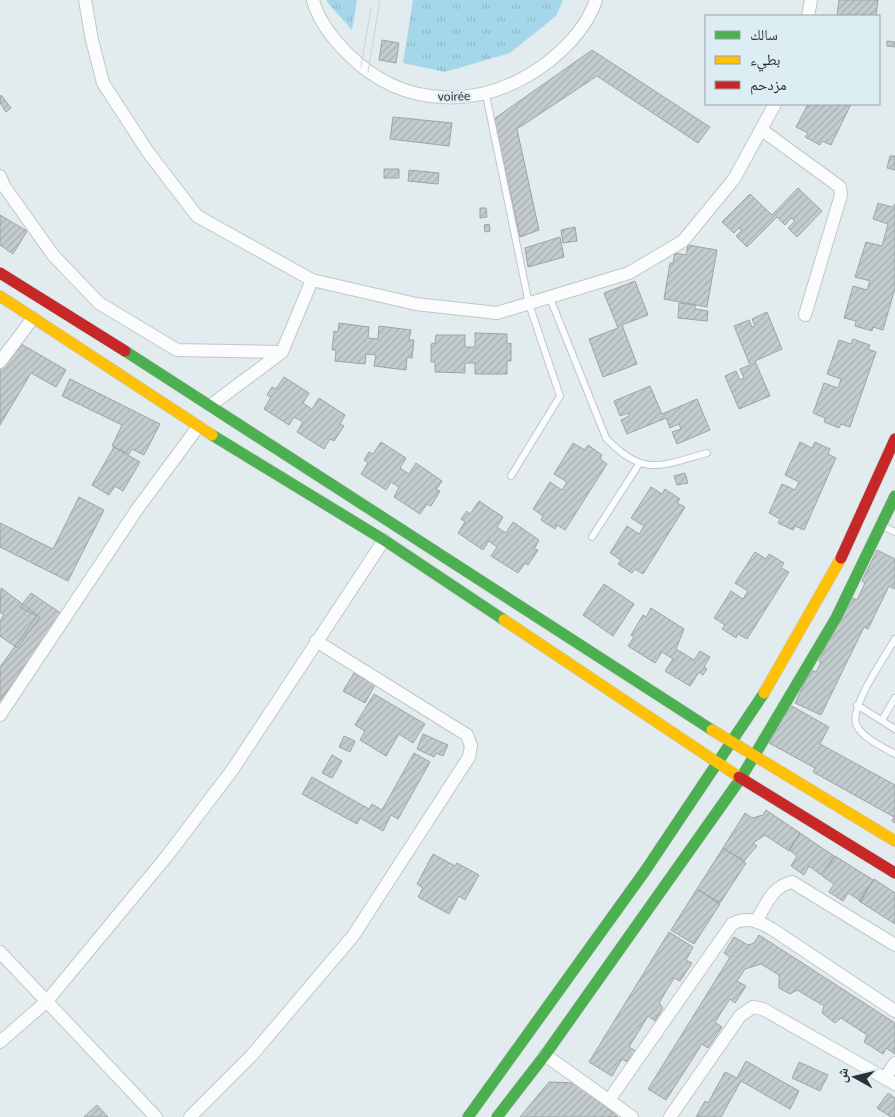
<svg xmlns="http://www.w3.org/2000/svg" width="895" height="1117" font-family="Lato,'Noto Naskh Arabic',sans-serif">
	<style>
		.grass { fill: url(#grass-tufts) }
		.building { fill: url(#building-hatch); stroke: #9da4a6 }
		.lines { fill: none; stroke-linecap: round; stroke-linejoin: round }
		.lane-casing { stroke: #c0c7ca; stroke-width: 8 }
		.street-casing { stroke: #c0c7ca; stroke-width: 14 }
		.fast-casing { stroke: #c0c7ca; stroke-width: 12 }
		.slow-casing { stroke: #c0c7ca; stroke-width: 12 }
		.jam-casing { stroke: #c0c7ca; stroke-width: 12 }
		.lane { stroke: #fbfcfc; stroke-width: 6 }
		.street { stroke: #fbfcfc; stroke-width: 12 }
		.fast { stroke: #4caf50; stroke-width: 11 }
		.slow { stroke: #ffc107; stroke-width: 11 }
		.jam { stroke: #c62828; stroke-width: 11 }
		.tram { stroke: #d0d3d4; stroke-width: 1 }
		.labels { text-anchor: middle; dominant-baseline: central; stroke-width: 4.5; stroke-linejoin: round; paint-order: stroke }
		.street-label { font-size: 12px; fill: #2b3235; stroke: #dcedf4 }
	</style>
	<defs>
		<pattern id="grass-tufts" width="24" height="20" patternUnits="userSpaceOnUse" patternTransform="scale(1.25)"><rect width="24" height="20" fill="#a5d7ea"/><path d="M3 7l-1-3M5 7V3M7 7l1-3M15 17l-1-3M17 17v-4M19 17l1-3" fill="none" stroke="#8eb9c9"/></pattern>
		<pattern id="building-hatch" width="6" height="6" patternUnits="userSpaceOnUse" patternTransform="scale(1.25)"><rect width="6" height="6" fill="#c4cbce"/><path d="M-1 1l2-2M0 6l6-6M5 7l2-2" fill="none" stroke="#a9afb2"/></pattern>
	</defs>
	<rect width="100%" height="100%" fill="#e2ebee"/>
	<path class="grass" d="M326 0H357L352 30 328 3Z
		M413 0H563L556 16 510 53 445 72 403 63Z"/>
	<path class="building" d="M839 0H878L876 16H837Z
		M382 40 399 43 396 63 379 60Z
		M887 41 895 42V47L887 46Z
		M592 50 710 127 698 143 597 76 517 129 539 230 520 237 494 119Z
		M1 95 11 108 6 112 0 103Z
		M808 104H851L831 145 822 141 820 145 805 137 808 133 796 127Z
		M393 117 452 123 449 146 390 139Z
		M890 156H895V170L887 168Z
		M384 169H399V178H384Z
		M409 170 439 173 438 184 408 181Z
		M798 188 822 211 797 237 788 228 795 221 791 218 785 225 777 217 747 247 736 236 742 230 739 228 734 233 722 222 750 194 772 215Z
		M878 203 892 207 895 204V288L883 330 873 327 872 331 855 326 856 321 844 318 853 286 867 290 870 281 855 277 866 242 882 246 888 224 873 219Z
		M480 208H486L487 217 480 218Z
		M0 215 27 231 13 254 0 245Z
		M489 224 490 231 485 232 484 225Z
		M575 227 577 241 563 243 561 230Z
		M560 237 564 257 528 267 525 248Z
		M688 245 717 250 707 307 664 299 670 263H673L675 253 686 255Z
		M635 281 648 315 622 325 637 364 603 377 589 339 618 328 604 293Z
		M679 303 695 305V309L708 311 707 321 678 318Z
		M767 312 782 349 755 361 770 396 739 409 725 376 736 371 740 380 744 378 740 369 750 365 734 326 749 320 752 327 755 326 752 319Z
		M339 323 369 327 368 338 378 339 379 326 411 330 409 340H414L412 358 407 357 406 370 374 366 376 355 366 354 365 364 335 361 336 350H332L334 331 338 332Z
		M475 333 507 334V344L511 343V361H507V374H475V363H465V373L435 372V362H431V344L435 343 436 335H465V347H475Z
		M853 339 870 345 868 349 876 352 850 427 841 424 839 428 824 422 825 418 813 413 824 383 838 388 841 379 827 374 839 340 851 344Z
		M16 341 66 370 56 387 31 373 0 425V369Z
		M284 377 309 393 303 403 312 409 319 398 345 415 340 424 344 426 334 441 330 439 324 449 297 432 303 422 294 417 289 425 264 409 271 397 267 395 272 387 276 389Z
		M70 379 160 424 144 455 132 449 129 454 112 446 122 425 62 396Z
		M650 386 662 414 697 399 710 430 677 444 672 432 681 429 679 424 670 428 666 418 627 434 621 420 629 416 628 413 620 416 614 401Z
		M381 442 406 458 400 468 409 474 416 463 442 481 436 490 440 491 431 506 427 504 420 514 394 497 399 487 391 482 386 490 361 474 368 463 364 460 369 452 373 454Z
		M800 442 812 448 815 442 830 449 828 454 836 458 804 530 795 526 793 530 778 523 780 519 769 513 782 484 795 490 799 482 785 475Z
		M573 443 585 450 588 445 602 455 600 459 607 464 565 530 557 525 555 529 541 520 543 516 533 509 550 482 562 490 567 482 554 474Z
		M114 447 140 462 123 491 115 486 109 495 92 485Z
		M685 473 688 483 677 485 674 476Z
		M651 487 662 494 665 489 680 499 677 503 685 507 643 574 635 569 632 573 618 564 621 560 610 553 627 526 639 534 644 526 631 518Z
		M79 497 104 510 68 581 0 547V523L53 549Z
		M479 501 503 517 497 527 506 533 513 522 539 540 534 549 538 550 528 565 525 563 518 573 491 556 497 547 489 541 483 550 458 533 465 522 461 519 467 511 470 514Z
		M877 550 895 559V589L889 586 868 629 864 627 821 715 795 703 811 670 816 672 821 662 819 661 850 597 857 600 865 583 862 581Z
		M755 552 766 559 769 554 784 563 781 568 789 572 747 639 738 634 736 638 722 629 725 625 714 618 731 591 743 599 748 591 735 583Z
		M604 584 634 604 613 636 583 615Z
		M1 588 40 617 17 648 0 636V621L4 615 0 612Z
		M31 593 62 614 0 701V667L37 616 20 607Z
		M651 608 684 629 676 649 694 660 700 651 710 657 704 667 707 669 703 675 699 672 690 686 665 671 673 659 662 652 655 663 628 646 634 637 631 635 643 615 646 617Z
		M354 673 375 685 365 703 343 691Z
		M374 694 425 724 413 743 399 734 386 756 360 740 365 731 355 725Z
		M790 705 829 727 820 744 895 785V823L892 821 894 817 813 772 815 768 769 743Z
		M423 734 448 745 443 756 436 753 434 757 417 749Z
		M344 736 355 741 350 752 339 747Z
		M414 753 430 762 398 819 391 815 383 831 360 818 357 824 302 794 312 777 369 809 372 804 382 810Z
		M332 755 342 761 332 778 322 773Z
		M766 810 800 833 789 851 765 835 753 843 757 846 744 861 723 848 745 813 752 818 763 815Z
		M800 833 834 856 821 875 809 866 804 875 791 866 797 856 789 850Z
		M723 848 746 863 720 903 697 889Z
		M433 854 455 866 457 863 479 875 465 900 459 896 449 914 418 897 423 888 417 884Z
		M835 856 873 880 861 901 848 893 843 901 829 892 834 884 822 876Z
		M874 879 895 893V924L859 901Z
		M697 889 720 904 694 944 671 930Z
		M669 932 693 947 686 960 692 963 680 981 674 978 659 1003 663 1008 655 1021 648 1016 629 1047 636 1051 629 1063 622 1059 612 1076 589 1062Z
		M759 935 895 1023V1054L886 1048 883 1054 864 1042 867 1035 841 1018 835 1023 822 1013 824 1006 797 990 790 994 779 988V975L761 964 745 969 737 981 746 986 735 1003 730 999 715 1022 722 1027 708 1048 702 1044 666 1100 648 1089 730 957 724 953 734 937 748 945 754 943Z
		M746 1061 799 1091 790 1109 741 1081 721 1117H696L705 1101 708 1103 725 1072 737 1078Z
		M799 1062 828 1075 820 1091 792 1078Z
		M549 1082 577 1083 618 1117H520Z
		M888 1093 895 1098V1117H891L877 1108Z
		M97 1105 108 1117H84Z"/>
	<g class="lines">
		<g class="lane-casing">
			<path id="lane" d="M486 95 529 304 560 396 511 476
				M550 298 606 438C642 477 661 466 707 453
				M883 526 895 532
				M592 537 639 464
				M895 639C886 655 847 710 857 726 864 739 883 747 895 754
				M857 705 895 729
				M882 720 895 698"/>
		</g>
		<g class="street-casing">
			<path id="street" d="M85 0 92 40 103 83 148 152 197 216 312 280 416 304 497 313 629 273 683 241 734 179 775 104
				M313 0C318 20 333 39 348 54 405 111 485 110 548 62 568 46 588 25 596 0
				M808 16 811 0
				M762 130 840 187 841 195 805 315
				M0 176 4 186 53 255 99 303 177 350 282 352
				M0 362 33 318
				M211 405 282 352 312 280
				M0 715 138 508 198 427
				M757 920C766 904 773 886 792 882L895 945
				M0 952 156 1117
				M0 1042 47 1001 167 856 233 769 384 540
				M545 1055 632 1117
				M885 1078 895 1063
				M609 1100 732 924C746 916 759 921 772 929L895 1011
				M190 1117 252 1055 353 936 469 757 471 746 467 735 316 641
				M670 1117 740 1016 753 1007 763 1009 895 1084"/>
		</g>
		<g class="fast-casing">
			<path id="fast" d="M125 351 712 730
				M212 435 384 540 504 620
				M468 1117 645 871 764 693
				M497 1117 545 1055 741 778 836 618 895 496"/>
		</g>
		<g class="slow-casing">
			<path id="slow" d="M0 296 212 435
				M504 620 739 777
				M764 693 841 558
				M712 730 895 841"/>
		</g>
		<g class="jam-casing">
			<path id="jam" d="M0 273 125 351
				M841 558 895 439
				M739 777 895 873"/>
		</g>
		<use href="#lane" class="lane"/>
		<use href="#street" class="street"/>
		<use href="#fast" class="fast"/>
		<use href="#slow" class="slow"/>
		<use href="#jam" class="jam"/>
		<path class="tram" d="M361 67 371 8
			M368 72 380 0"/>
	</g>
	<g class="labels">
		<g class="street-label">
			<text transform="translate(454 96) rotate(-1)">voirée</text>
		</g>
	</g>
	<rect x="705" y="15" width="175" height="90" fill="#dcedf4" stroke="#95a2a8"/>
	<rect x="715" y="31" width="25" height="8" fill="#4caf50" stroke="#95a2a8"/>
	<text x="750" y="40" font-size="15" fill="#2b3235">سالك</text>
	<rect x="715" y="56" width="25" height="8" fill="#ffc107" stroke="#95a2a8"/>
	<text x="750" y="65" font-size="15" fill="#2b3235">بطيء</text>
	<rect x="715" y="81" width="25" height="8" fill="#c62828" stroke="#95a2a8"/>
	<text x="750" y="90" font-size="15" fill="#2b3235">مزدحم</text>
	<g transform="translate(855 1077) rotate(278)" stroke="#dcedf4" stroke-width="4" paint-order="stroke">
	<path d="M0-4L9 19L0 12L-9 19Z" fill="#2b3235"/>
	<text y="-8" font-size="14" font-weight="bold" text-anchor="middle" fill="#2b3235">ش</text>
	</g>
</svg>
